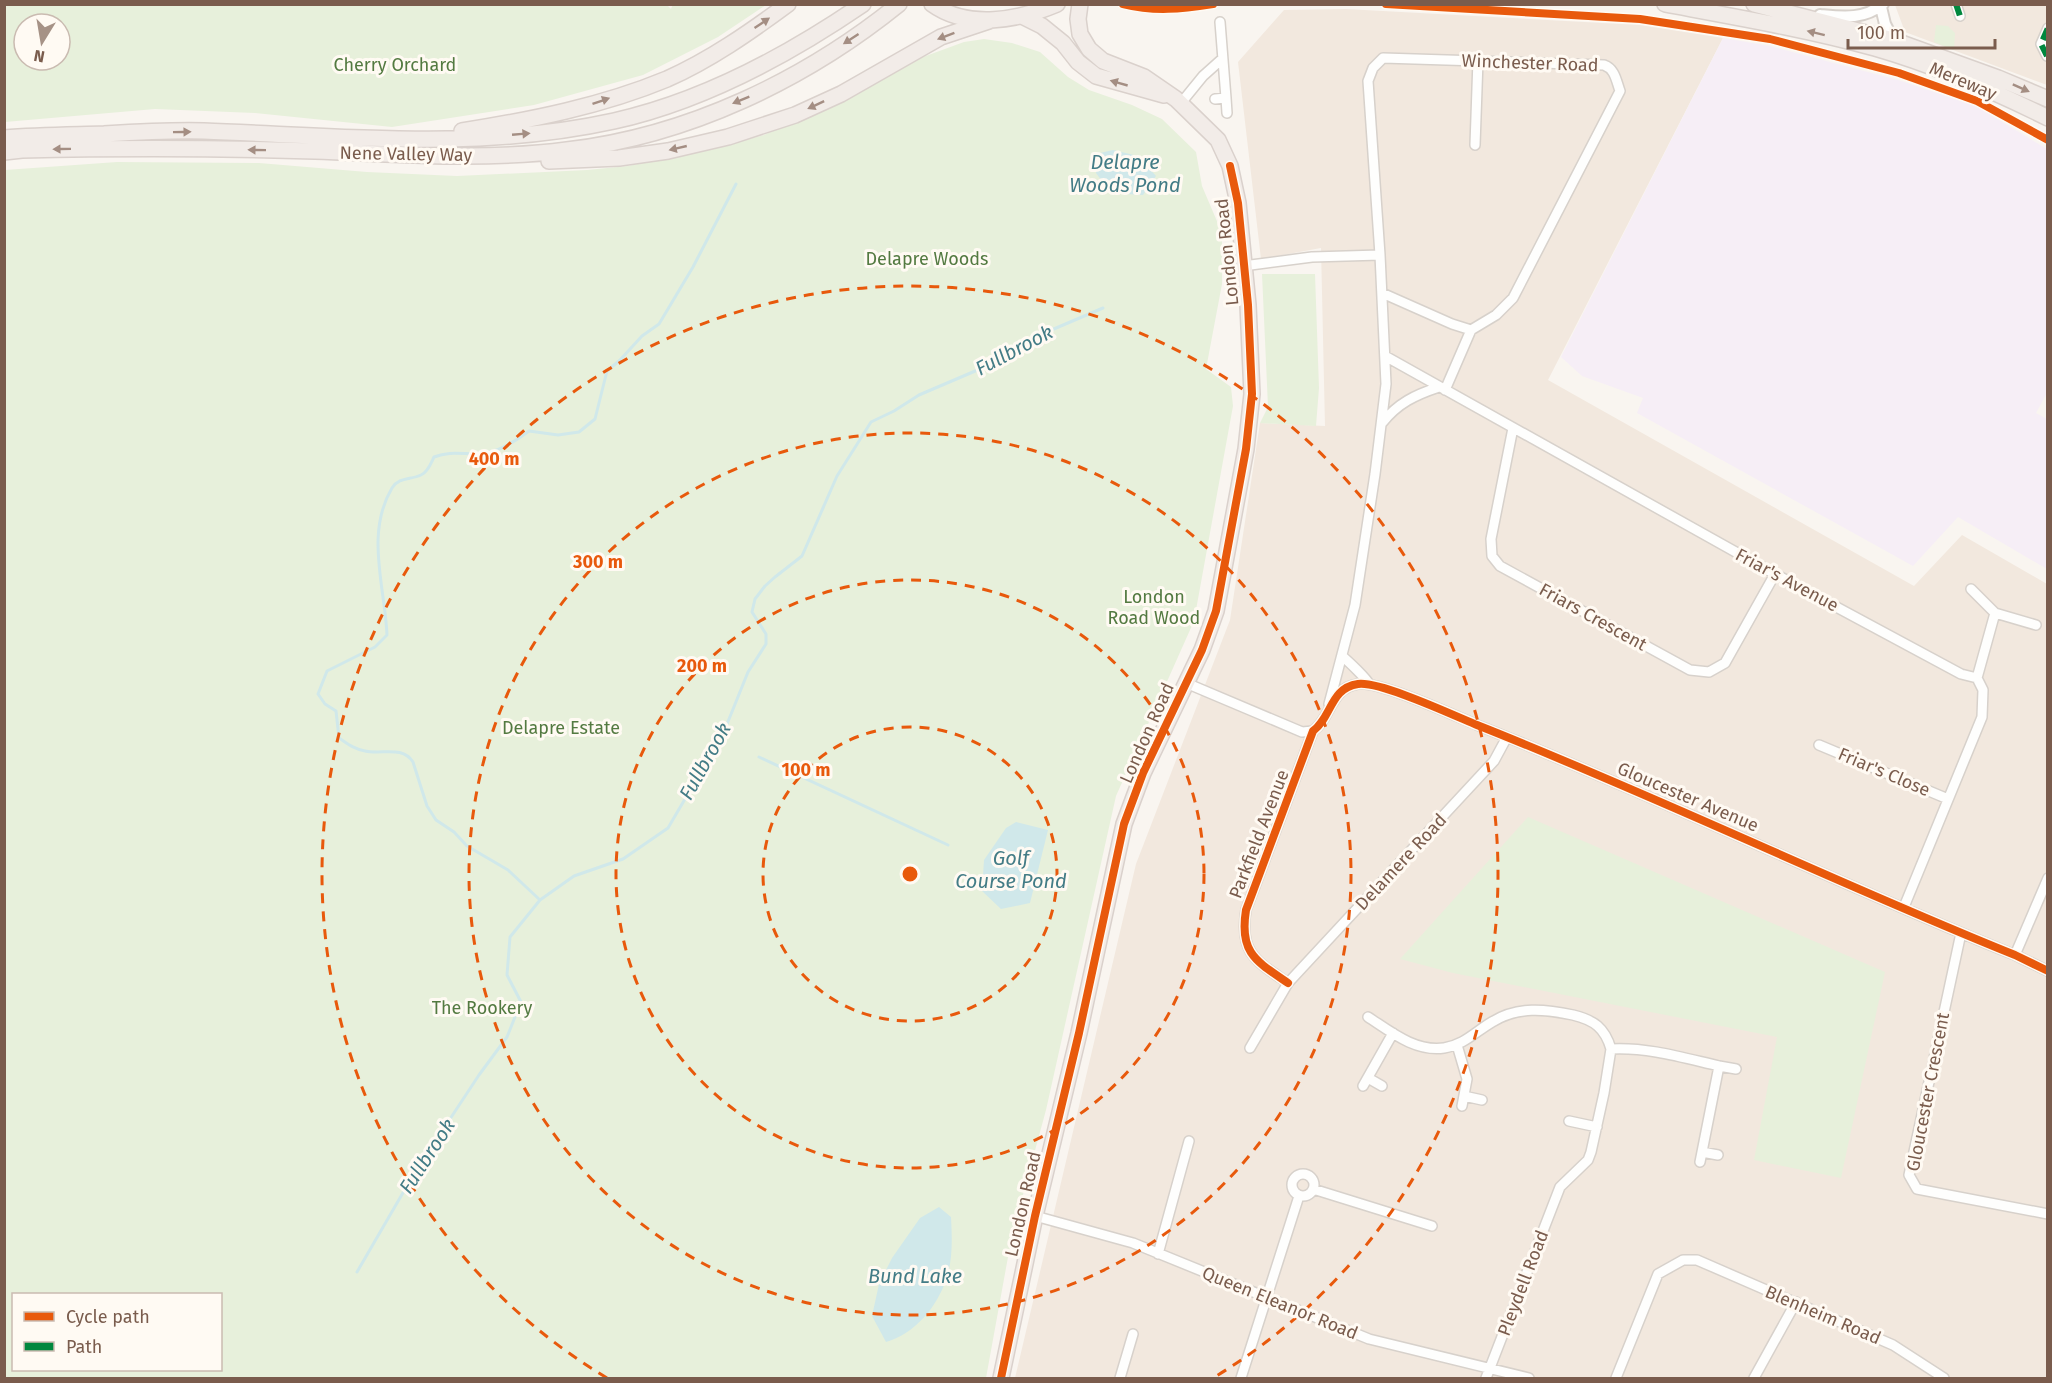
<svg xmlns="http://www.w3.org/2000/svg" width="2052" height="1383" font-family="'Fira Sans',sans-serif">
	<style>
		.residential { fill: #f2e8de }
		.education { fill: #f6eef6 }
		.green { fill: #e7f0db; fill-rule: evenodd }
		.water { fill: #d0e8ea }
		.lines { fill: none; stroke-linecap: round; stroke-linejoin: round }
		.stream { stroke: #d0e8ea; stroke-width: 3 }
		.minor-casing { stroke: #d7d1cb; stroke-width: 12 }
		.tertiary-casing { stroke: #d7d1cb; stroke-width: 14 }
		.trunk-casing { stroke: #dad1cc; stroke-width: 18 }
		.minor { stroke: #fefefd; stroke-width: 9 }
		.tertiary { stroke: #fefefd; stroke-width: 10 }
		.trunk { stroke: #f2ece8; stroke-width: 15 }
		.quiet { stroke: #00873e; stroke-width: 6; stroke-dasharray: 12 6; stroke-linecap: butt }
		.cycleway-casing { stroke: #fffaf3; stroke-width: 11 }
		.cycleway { stroke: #e8590c; stroke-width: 8 }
		.oneway { fill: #a48e83 }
		.ring { fill: none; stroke: #e8590c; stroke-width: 3; stroke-dasharray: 10 8 }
		.labels { text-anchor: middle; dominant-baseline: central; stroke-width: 6; stroke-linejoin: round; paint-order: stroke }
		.street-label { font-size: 18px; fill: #7a5c4d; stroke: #fffaf3 }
		.park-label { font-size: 18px; fill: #537a41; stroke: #fffaf3 }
		.water-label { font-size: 20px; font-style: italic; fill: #437c86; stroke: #fffaf3 }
		.centre { fill: #e8590c; stroke: #fffaf3; stroke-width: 3 }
		.ring-label { font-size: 18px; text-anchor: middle; font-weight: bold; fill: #e8590c; stroke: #fffaf3; stroke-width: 6; stroke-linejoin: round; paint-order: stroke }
	</style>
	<rect width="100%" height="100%" fill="#f9f5f0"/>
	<path class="residential" d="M1895 5H2047V85L1905 32Z
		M1346 9 1640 25 1723 38 1548 380 1914 586 1962 535 2047 584V1378H1015L1136 864 1230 620 1260 423 1325 426 1321 248 1261 259 1238 62 1284 10Z"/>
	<path class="education" d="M1723 38 1770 46 1898 80 1976 106 2047 149 2048 391 2036 413 2047 419V569L1958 517 1913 566 1637 413 1643 398 1582 376 1561 357Z"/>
	<path class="green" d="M667 5 671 9 673 4 766 5 718 37 643 75 534 105 392 127 255 113 155 109 5 122V5ZM24 24H60V60H24Z
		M1936 25 1948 26 1955 33 1954 50 1934 42Z
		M984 39 1012 43 1040 52 1068 77 1089 90 1132 105 1162 119 1196 152 1202 186 1222 233V284L1206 369 1231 387 1233 406 1194 621 1116 796 1046 1110 1012 1235 986 1378H5V170L117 162 259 163 367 172 457 176 587 170 628 166 717 148 764 135 870 86 923 57 964 42ZM14 1294H220V1370H14Z
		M1262 274H1315L1319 388 1316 426 1260 423 1268 407Z
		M1528 817 1885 972 1841 1178 1754 1160 1777 1037 1453 973 1400 959Z"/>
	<path class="water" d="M1113 150 1138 156 1156 176 1143 195C1119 194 1110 193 1096 173L1100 153Z
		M1016 822 1048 830 1030 903 1001 909 982 891 984 860 1006 828Z
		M939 1207 951 1217C952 1236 953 1258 947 1277 938 1306 915 1334 886 1342L872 1316 879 1284 892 1258 920 1218Z"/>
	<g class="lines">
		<path class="stream" d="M759 757 948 845
			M540 900 508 870 467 846 454 832 436 820 427 806 413 762C402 745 382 755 365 751 354 749 348 744 339 738L336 711 325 704 318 694 327 671 375 647 387 635C385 587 365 533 392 488 399 477 410 480 421 475 428 472 431 463 434 457 449 451 461 454 477 454 496 454 514 442 529 431L558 435 579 432 595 419 607 371 620 360 642 336 659 324 693 267 736 184
			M357 1272 415 1172 479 1075 507 1037 521 1002 507 975 510 937 540 900 574 876 623 859 668 828 723 734 748 672 766 644V634L752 612 755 599 765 586 775 577 802 556 837 476 871 422 894 411 919 395 1008 357 1028 340 1103 308"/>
		<g class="minor-casing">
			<path id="minor" d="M1956 4 1960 16
				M1220 22 1226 98
				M2047 56 2041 44 2048 28
				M1215 99 1226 98 1227 113
				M1181 103 1203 76 1222 59
				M1475 145 1478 60
				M1380 255 1368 81 1373 68 1383 58 1604 65C1615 69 1616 80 1620 91L1513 298 1496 315 1471 330 1445 390
				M1243 266 1312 257 1380 255 1386 384 1375 474 1355 605 1329 704
				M1382 293 1452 324 1471 330
				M1385 356 1775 574 1961 674 1977 678 1983 690 1982 717 1904 907
				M1382 423C1398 403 1415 395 1439 387
				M1513 428 1491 539 1492 556 1500 566 1690 670 1709 672 1725 663 1775 574
				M1971 589 1995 613
				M1342 656C1348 661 1367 679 1369 684
				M1977 678 1995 613 2036 625
				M1186 683 1302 732 1313 731
				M1819 745 1948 799
				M1961 933 1909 1175 1917 1189 2048 1214
				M2015 955 2048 878
				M1288 983C1256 961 1239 953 1246 910L1313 731C1332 717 1330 688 1358 684 1380 681 1453 715 1477 725 1659 797 1834 882 2015 955L2048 971
				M1368 1017C1391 1032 1415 1052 1444 1048 1464 1045 1475 1032 1492 1022 1518 1006 1545 1009 1573 1015 1594 1020 1605 1028 1611 1049 1648 1047 1684 1058 1719 1066L1700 1162
				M1457 1045 1467 1079 1462 1106
				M1250 1048 1288 983 1494 761 1507 737
				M1719 1066 1736 1069
				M1368 1078 1382 1086
				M1363 1086 1393 1033
				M1464 1096 1482 1100
				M1569 1121 1597 1127
				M1702 1152 1718 1155
				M1292 1185a11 11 0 1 1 22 0a11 11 0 1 1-22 0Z
				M1313 1189 1432 1226
				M1035 1216 1133 1243 1369 1339 1529 1378
				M1158 1254 1189 1141
				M1120 1378 1133 1334
				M1241 1378 1299 1196
				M1486 1378 1560 1187 1588 1160 1591 1152 1604 1093 1611 1049
				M1616 1378 1658 1274 1683 1260H1697L1893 1345 1944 1378
				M1754 1378 1796 1302"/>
		</g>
		<g class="tertiary-casing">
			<path id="tertiary" d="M1881 7 1885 24 1893 40
				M1820 15C1842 17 1864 20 1883 4"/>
		</g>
		<g class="trunk-casing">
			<path id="trunk" d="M932 4C968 30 1019 20 1057 4
				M1665 4C1735 17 1805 29 1875 48 1934 65 1992 90 2048 118
				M1754 4 1893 40 1998 78 2048 99
				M1022 16 1042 26 1063 43 1078 62 1096 76 1164 95
				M462 131C531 120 602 106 667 79 710 60 750 32 788 4
				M4 138C38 135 71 135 104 134 137 132 171 130 204 131 341 136 478 151 614 121 704 101 787 56 863 4
				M4 152 22 150C120 148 218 148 315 151 399 154 484 161 567 150 688 136 805 80 899 4
				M549 161 619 158 668 151 728 137 795 115 841 94 941 37 989 21
				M1001 1378 1035 1216 1079 1033 1124 824 1143 773 1202 650 1216 611 1246 449 1252 394 1248 305 1238 203 1230 166 1218 140 1176 99 1144 77 1103 61 1089 49 1080 34 1078 19 1080 4"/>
		</g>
		<use href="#minor" class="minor"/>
		<use href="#tertiary" class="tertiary"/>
		<use href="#trunk" class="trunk"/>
		<path class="quiet" d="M1956 4 1960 16
			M2047 56 2041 44 2048 28"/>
		<g class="cycleway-casing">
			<path id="cycleway" d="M1123 4C1155 12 1181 9 1213 4
				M1386 4 1640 19 1770 39 1899 73 1977 101 2048 140
				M1288 983C1256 961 1239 953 1246 910L1313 731C1332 717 1330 688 1358 684 1380 681 1453 715 1477 725 1659 797 1834 882 2015 955L2048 971
				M1001 1378 1035 1216 1079 1033 1124 824 1143 773 1202 650 1216 611 1246 449 1252 394 1248 305 1238 203 1230 166"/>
		</g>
		<use href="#cycleway" class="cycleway"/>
	</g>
	<defs><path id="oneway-solid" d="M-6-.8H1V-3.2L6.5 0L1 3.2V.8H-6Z" transform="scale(1.5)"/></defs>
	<g class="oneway">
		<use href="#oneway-solid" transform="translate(762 23) rotate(-34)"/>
		<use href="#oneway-solid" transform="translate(1816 33) rotate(-166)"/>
		<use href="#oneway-solid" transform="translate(946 36) rotate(159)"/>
		<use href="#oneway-solid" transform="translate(851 39) rotate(147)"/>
		<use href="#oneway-solid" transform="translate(1119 83) rotate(-164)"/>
		<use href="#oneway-solid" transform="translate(2021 88) rotate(24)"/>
		<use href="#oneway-solid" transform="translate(741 100) rotate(158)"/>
		<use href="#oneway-solid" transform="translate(601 101) rotate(-19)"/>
		<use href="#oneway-solid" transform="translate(816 105) rotate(155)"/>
		<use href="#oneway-solid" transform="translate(182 132) rotate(-1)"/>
		<use href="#oneway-solid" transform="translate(521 134) rotate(-5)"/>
		<use href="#oneway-solid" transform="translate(678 148) rotate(167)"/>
		<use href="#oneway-solid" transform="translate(62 149) rotate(179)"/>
		<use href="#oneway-solid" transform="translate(257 150) rotate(-179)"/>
	</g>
	<g class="ring">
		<circle cx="910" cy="874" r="147"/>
		<circle cx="910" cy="874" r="294"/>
		<circle cx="910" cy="874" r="441"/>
		<path d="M607 1378A588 588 0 1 1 1213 1378"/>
	</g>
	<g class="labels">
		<g class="street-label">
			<text transform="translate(1530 63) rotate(2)">Winchester Road</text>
			<text transform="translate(1963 81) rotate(23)">Mereway</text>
			<text transform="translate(406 154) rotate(1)">Nene Valley Way</text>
			<text transform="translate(1227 252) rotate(-96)">London Road</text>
			<text transform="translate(1787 580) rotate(28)">Friar's Avenue</text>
			<text transform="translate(1593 617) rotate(29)">Friars Crescent</text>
			<text transform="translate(1147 733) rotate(-66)">London Road</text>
			<text transform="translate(1884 772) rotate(23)">Friar's Close</text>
			<text transform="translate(1688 797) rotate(23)">Gloucester Avenue</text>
			<text transform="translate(1259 834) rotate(-69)">Parkfield Avenue</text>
			<text transform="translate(1401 862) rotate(-47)">Delamere Road</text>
			<text transform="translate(1928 1092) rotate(-79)">Gloucester Crescent</text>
			<text transform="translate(1023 1204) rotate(-77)">London Road</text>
			<text transform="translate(1523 1283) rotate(-69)">Pleydell Road</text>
			<text transform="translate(1280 1303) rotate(22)">Queen Eleanor Road</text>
			<text transform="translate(1823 1315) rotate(23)">Blenheim Road</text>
		</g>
		<g class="park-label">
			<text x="395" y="65">Cherry Orchard</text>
			<text x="927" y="259">Delapre Woods</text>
			<text x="1154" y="597">London<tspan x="1154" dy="21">Road Wood</tspan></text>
			<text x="561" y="728">Delapre Estate</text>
			<text x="482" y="1008">The Rookery</text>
		</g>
		<g class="water-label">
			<text x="1125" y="162">Delapre<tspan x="1125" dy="23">Woods Pond</tspan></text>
			<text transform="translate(1014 350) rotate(-28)">Fullbrook</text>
			<text transform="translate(705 761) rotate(-61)">Fullbrook</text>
			<text x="1011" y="858">Golf<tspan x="1011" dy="23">Course Pond</tspan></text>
			<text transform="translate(427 1156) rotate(-57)">Fullbrook</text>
			<text x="915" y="1276">Bund Lake</text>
		</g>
	</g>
	<circle cx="910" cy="874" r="9" class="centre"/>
	<g class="ring-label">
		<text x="494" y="465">400 m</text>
		<text x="598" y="568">300 m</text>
		<text x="702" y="672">200 m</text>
		<text x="806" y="776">100 m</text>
	</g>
	<rect width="2052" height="1383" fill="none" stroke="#7a5c4d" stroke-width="12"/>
	<rect x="12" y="1293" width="210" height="78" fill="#fffaf3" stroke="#cabbb1" stroke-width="1.5"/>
	<rect x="24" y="1312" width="30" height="9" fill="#e8590c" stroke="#cabbb1" stroke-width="1.5"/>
	<text x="66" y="1323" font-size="18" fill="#7a5c4d">Cycle path</text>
	<rect x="24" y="1342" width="30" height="9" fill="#00873e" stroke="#cabbb1" stroke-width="1.5"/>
	<text x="66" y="1353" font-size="18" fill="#7a5c4d">Path</text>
	<g transform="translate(42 42) rotate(191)"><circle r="28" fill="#fffaf3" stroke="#cabbb1" stroke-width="1.5"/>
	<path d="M0-4.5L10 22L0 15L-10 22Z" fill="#a69286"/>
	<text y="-9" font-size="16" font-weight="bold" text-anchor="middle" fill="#7a5c4d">N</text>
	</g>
	<path d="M1848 39v9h147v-9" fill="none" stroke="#7a5c4d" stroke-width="3"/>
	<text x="1857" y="39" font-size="18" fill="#7a5c4d" stroke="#fffaf3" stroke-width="4.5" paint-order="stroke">100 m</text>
</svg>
